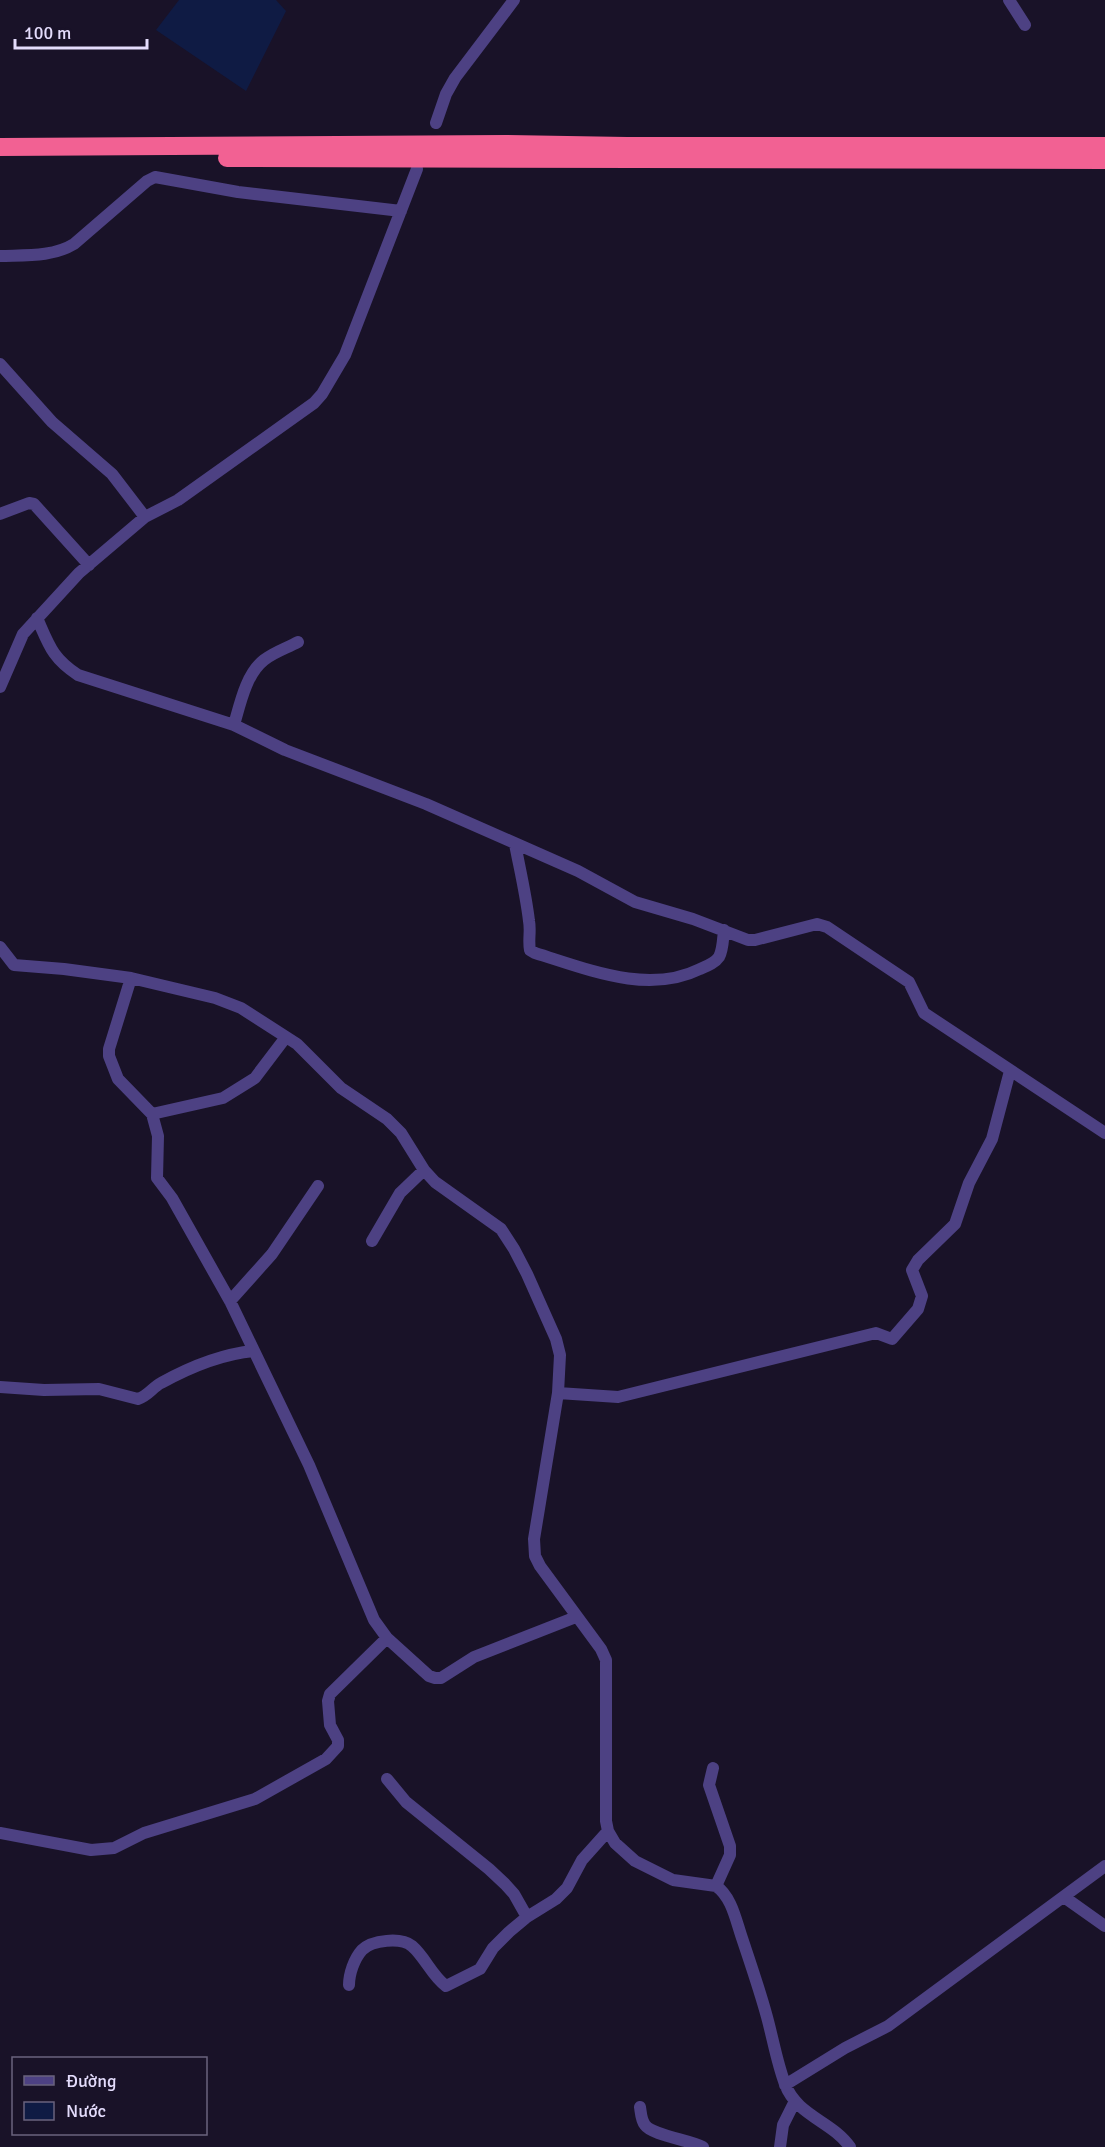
<svg xmlns="http://www.w3.org/2000/svg" width="1105" height="2147" font-family="Signika,sans-serif">
	<style>
		.water { fill: #0f1b44 }
		.lines { fill: none; stroke-linecap: round; stroke-linejoin: round }
		.minor { stroke: #4d4183; stroke-width: 12 }
		.highway { stroke: #f26193; stroke-width: 18 }
	</style>
	<rect width="100%" height="100%" fill="#191228"/>
	<path class="water" d="M179 0H276L286 11 246 91 156 30Z"/>
	<g class="lines">
		<path class="minor" d="M1009 0 1025 25
			M436 123 446 94 455 78 514 0
			M0 256C25 255 53 257 74 244L147 181 155 177 238 192 401 211
			M0 364 52 422 112 474 145 517
			M0 514 29 503 34 504 89 565
			M37 618C49 645 52 658 78 675L234 725 285 750 426 804 578 871 635 902 693 919 748 940H755L817 924 827 927 909 982 924 1013 1105 1133
			M0 687 23 634 79 573 145 517 178 500 314 403 322 394 345 355 417 169
			M234 725C240 704 246 674 264 660 274 652 287 648 298 642
			M515 844C520 870 526 895 529 921 531 931 528 940 530 950L535 953C587 969 648 995 700 969 707 966 715 963 719 957 723 950 723 938 724 930
			M0 947 14 965 64 969 131 978 215 998 241 1008 297 1044 341 1088 387 1119 401 1133 424 1170 435 1182 501 1229 514 1249 527 1274 556 1339 560 1355 558 1393 534 1539 535 1556 540 1566 601 1649 606 1660V1821L608 1831 615 1843 635 1861 673 1880 716 1886C732 1897 736 1921 742 1938 751 1965 760 1991 767 2017 773 2039 777 2063 785 2084 797 2116 832 2121 850 2147
			M131 978 109 1049V1056L118 1079 152 1114 158 1136 157 1178 172 1198 230 1301 309 1465 374 1620 387 1638 429 1676 435 1678H441L474 1657 576 1617
			M152 1114 223 1098 255 1078 286 1037
			M372 1241 400 1193 424 1170
			M230 1301 272 1254 318 1186
			M0 1387 44 1390 99 1389 138 1399C148 1396 153 1387 161 1383 190 1367 221 1354 254 1351
			M558 1393 618 1397 876 1333 892 1339 918 1309 922 1296 912 1270 918 1260 955 1224 969 1183 992 1139 1010 1071
			M713 1768 709 1785 730 1846V1855L716 1886
			M387 1779 406 1802 489 1869 505 1884 514 1894 527 1917
			M0 1833 91 1850 114 1848 144 1833 255 1799 326 1759 338 1746V1740L330 1725 328 1701 330 1694 387 1638
			M1064 1897 1105 1926
			M349 1985C349 1974 354 1959 362 1950 372 1940 401 1937 412 1946 425 1957 432 1976 446 1986L480 1969 493 1948 509 1932 527 1917 556 1899 567 1888 582 1860 608 1831
			M785 2085 845 2048 888 2026 1105 1866
			M640 2107C641 2113 641 2120 645 2125 652 2135 689 2140 703 2147
			M780 2147 783 2125 795 2101"/>
		<path class="highway" d="M0 147 505 144 627 146H1105
			M227 158 1105 160"/>
	</g>
	<rect x="12" y="2057" width="195" height="78" fill="#191228" stroke="#6a637d" stroke-width="1.5"/>
	<rect x="24" y="2076" width="30" height="9" fill="#4d4183" stroke="#6a637d" stroke-width="1.5"/>
	<text x="66" y="2087" font-size="18" fill="#e4dcfc">Đường</text>
	<rect x="24" y="2102" width="30" height="18" fill="#0f1b44" stroke="#6a637d" stroke-width="1.5"/>
	<text x="66" y="2117" font-size="18" fill="#e4dcfc">Nước</text>
	<path d="M15 39v9h132v-9" fill="none" stroke="#e4dcfc" stroke-width="3"/>
	<text x="24" y="39" font-size="18" fill="#e4dcfc" stroke="#191228" stroke-width="4.5" paint-order="stroke">100 m</text>
</svg>
